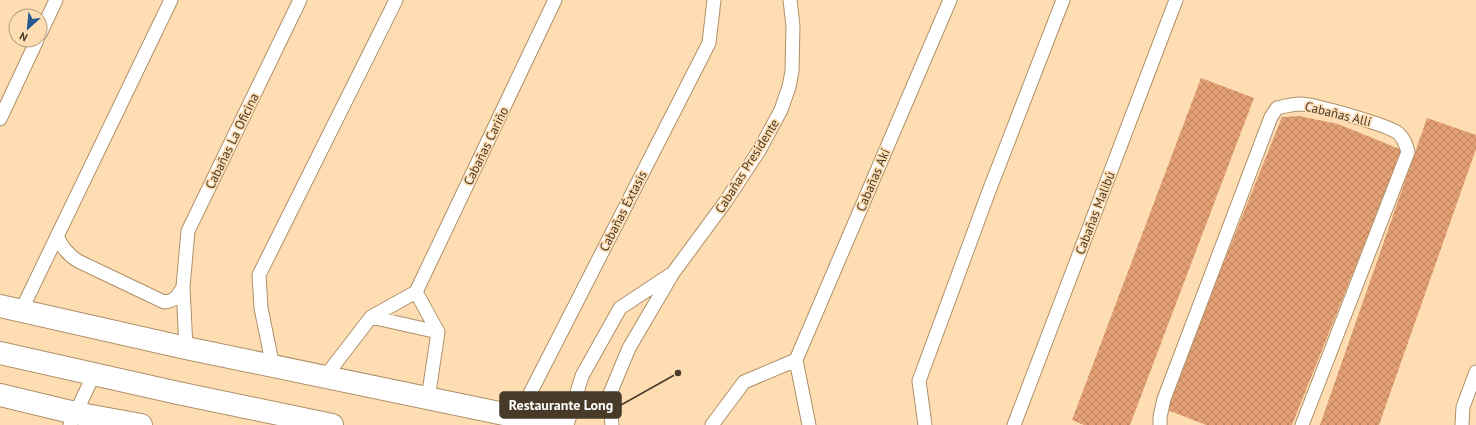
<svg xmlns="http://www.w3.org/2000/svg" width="1476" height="425" font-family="'PT Sans',sans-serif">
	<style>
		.building { fill: url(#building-cross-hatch) }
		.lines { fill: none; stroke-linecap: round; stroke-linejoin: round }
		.lane-casing { stroke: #af9068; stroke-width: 15 }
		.secondary-casing { stroke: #af9068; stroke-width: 24 }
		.primary-casing { stroke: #af9068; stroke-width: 24 }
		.lane { stroke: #fff; stroke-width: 13 }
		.secondary { stroke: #fff; stroke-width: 22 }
		.primary { stroke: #fff; stroke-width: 22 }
		.labels { text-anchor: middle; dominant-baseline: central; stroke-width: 3.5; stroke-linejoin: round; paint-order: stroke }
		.street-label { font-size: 13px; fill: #473a29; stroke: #ffddb3 }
		.leader { fill: none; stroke: #473a29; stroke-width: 1.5 }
		.callout-dot { fill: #473a29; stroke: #ffddb3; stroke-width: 1.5 }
		.callout { fill: #473a29; stroke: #473a29; stroke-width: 1.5 }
		.callout-label { font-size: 14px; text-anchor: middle; font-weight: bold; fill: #fff }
	</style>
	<defs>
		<pattern id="building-cross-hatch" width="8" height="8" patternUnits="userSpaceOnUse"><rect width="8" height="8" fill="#e4a075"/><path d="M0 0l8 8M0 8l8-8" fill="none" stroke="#bb8360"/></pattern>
	</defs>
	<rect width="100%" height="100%" fill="#ffddb3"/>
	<path class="building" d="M1201 78 1254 98 1130 425H1084L1072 420Z
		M1299 116 1338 124 1402 150 1292 425H1206L1165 409 1282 117Z
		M1427 118 1476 135V149L1379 425H1320Z"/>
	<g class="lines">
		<g class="lane-casing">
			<path id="lane" d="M40 34 56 0
				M0 119 37 40
				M57 236C62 248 68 255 78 261L164 302C175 301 178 296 183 287
				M416 292 438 332 428 399
				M21 311 171 0
				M371 317 438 332
				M186 348 183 287 188 231 300 0
				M273 367 261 308 259 275 396 0
				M325 377 371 317 416 292 555 0
				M518 417 709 43 714 0
				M70 425 94 374
				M567 425 582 376 620 308 670 275
				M612 425 609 396 629 348 673 273 726 201 760 149 781 110 789 87 792 71 793 26 790 0
				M712 425 744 382 796 360
				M809 425 796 360 950 0
				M925 425 919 381 989 191 1063 0
				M1014 425 1176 0
				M1160 425V417L1164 399 1271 117 1277 108C1285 106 1293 104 1301 104 1316 105 1388 125 1398 133 1404 138 1406 145 1408 152L1302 425
				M1462 425 1463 407 1476 372"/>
		</g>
		<g class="secondary-casing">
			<path id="secondary" d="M0 395 75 413 141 425"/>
		</g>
		<g class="primary-casing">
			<path id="primary" d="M0 306 186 348 557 425
				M0 353 178 393 332 425"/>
		</g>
		<use href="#lane" class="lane"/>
		<use href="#secondary" class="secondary"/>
		<use href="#primary" class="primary"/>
	</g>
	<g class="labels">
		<g class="street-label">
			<text transform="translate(1338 114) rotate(14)">Cabañas Allí</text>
			<text transform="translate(232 141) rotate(-64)">Cabañas La Oficina</text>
			<text transform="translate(486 146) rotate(-64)">Cabañas Cariño</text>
			<text transform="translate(747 166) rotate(-58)">Cabañas Presidente</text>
			<text transform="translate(873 180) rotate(-67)">Cabañas Akí</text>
			<text transform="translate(623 211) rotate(-63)">Cabañas Éxtasis</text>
			<text transform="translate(1095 213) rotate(-69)">Cabañas Malibú</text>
		</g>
	</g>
	<path class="leader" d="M678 373L621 405"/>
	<circle class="callout-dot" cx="678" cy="373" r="4"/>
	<rect class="callout" x="500" y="392" width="121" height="26" rx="4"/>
	<g class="callout-label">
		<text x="561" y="410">Restaurante Long</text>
	</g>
	<g transform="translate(28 28) rotate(207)"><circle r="19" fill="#ffddb3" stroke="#b59c7c"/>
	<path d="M0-3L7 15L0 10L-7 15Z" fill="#245891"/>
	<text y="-6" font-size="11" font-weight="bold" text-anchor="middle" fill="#473a29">N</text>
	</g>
</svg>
